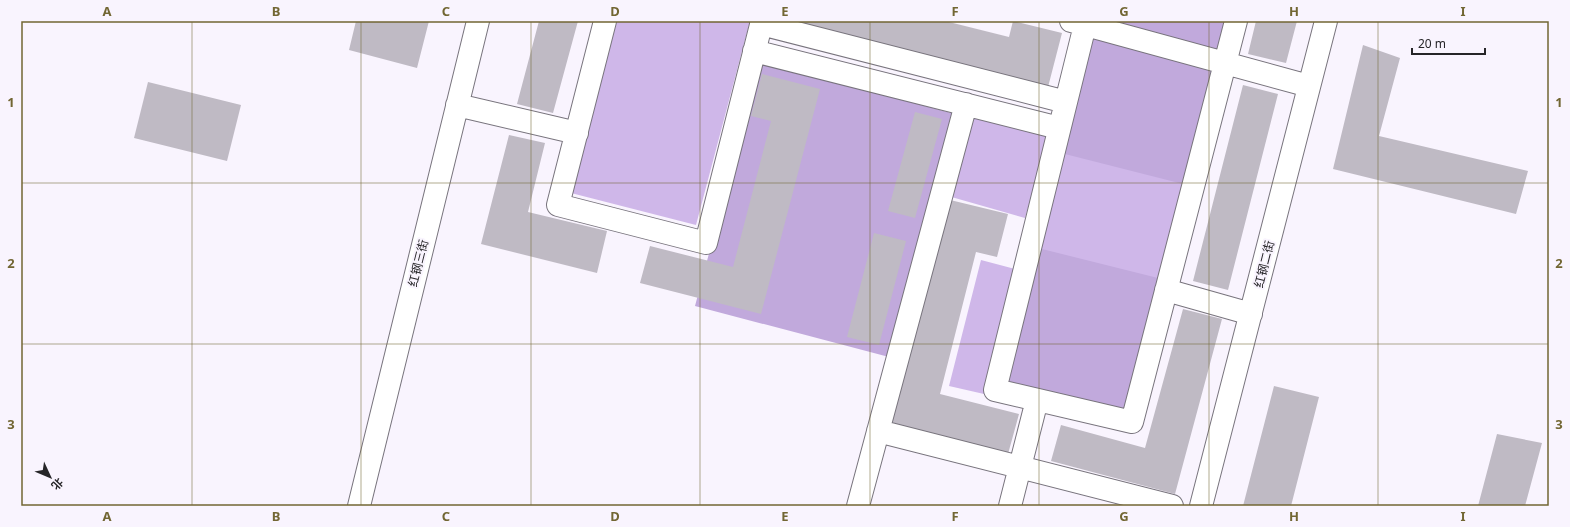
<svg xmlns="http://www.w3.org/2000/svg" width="1570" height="527" font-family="'Noto Sans','Noto Sans SC',sans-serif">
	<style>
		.green { fill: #cfb7e9 }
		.forest { fill: #c1a9dc }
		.building { fill: #bfbac4 }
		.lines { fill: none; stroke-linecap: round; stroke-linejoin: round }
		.minor-casing { stroke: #78747d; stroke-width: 24 }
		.minor { stroke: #fff; stroke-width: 22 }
		.grid { fill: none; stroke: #726633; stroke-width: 1; stroke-opacity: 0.55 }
		.labels { text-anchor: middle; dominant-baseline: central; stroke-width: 4; stroke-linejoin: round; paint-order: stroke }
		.street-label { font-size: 12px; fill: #262528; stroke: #f9f4fe }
		.neatline { fill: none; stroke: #726633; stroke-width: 1.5 }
		.grid-label { font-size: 13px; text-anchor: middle; font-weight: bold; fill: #726633 }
	</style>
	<rect width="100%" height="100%" fill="#f9f4fe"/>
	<path class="green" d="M617 21H750L696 225 571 193Z
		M1095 21H1230L1126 414 1038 248Z
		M971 113 1049 134 1025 218 948 196Z
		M981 260 1015 269 984 394 949 386Z"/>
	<path class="forest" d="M1108 21H1230L1222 51Z
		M1090 38 1217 68 1187 185 1061 153Z
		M760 62 955 114 889 357 695 306Z
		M1038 248 1162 279 1126 414 1004 382Z"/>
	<path class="building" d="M356 21H429L417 68 349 50Z
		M539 21H578L553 113 517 104Z
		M770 21H945L1009 37 1013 21 1062 33 1047 91Z
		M1256 21H1297L1286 63 1248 54Z
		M1363 45 1400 58 1379 136 1528 171 1516 214 1333 169Z
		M762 74 820 89 761 314 640 283 650 246 733 267 771 121 751 116Z
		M148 82 241 105 227 161 134 138Z
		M1243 85 1278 94 1228 290 1193 281Z
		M915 112 942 119 915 218 888 211Z
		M509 135 545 143 528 212 607 231 597 273 481 244Z
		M946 199 1008 214 997 257 976 252 940 394 1019 414 1008 454 888 424Z
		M874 233 906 241 879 345 847 337Z
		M1183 309 1222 319 1175 494 1051 461 1061 425 1145 448Z
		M1274 386 1319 397 1291 506H1243Z
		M1497 434 1542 443 1525 506H1478Z"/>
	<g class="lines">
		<g class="minor-casing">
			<path id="minor" d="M605 21 558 205 706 243 762 21
				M1071 21 1309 86
				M1086 21 995 390 1132 422 1236 21
				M761 24 1066 102
				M754 51 1059 128
				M457 105 577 133
				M1166 290 1251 314
				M878 431 1172 506
				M359 506 478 21
				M858 506 966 104
				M1010 506 1037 400
				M1201 506 1326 21"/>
		</g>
		<use href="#minor" class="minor"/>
	</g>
	<path class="grid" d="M192 21V506M361 21V506M531 21V506M700 21V506M870 21V506M1039 21V506M1209 21V506M1378 21V506M21 183H1549M21 344H1549"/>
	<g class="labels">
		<g class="street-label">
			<text transform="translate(418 263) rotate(-76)">红钢三街</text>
			<text transform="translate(1264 264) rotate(-76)">红钢二街</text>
		</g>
	</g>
	<rect width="1570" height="527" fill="none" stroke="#f9f4fe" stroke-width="44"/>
	<g transform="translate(50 477) rotate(134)" stroke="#f9f4fe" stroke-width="3" paint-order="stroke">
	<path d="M0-3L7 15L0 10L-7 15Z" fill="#262528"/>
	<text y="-6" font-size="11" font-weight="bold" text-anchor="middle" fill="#262528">北</text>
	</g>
	<path d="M1412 48v6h73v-6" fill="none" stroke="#262528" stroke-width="2"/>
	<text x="1418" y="48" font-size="12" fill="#262528" stroke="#f9f4fe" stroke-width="3" paint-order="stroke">20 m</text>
	<rect x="22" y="22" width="1526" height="483" class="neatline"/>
	<g class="grid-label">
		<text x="107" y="16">A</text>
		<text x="276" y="16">B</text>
		<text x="446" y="16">C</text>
		<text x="615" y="16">D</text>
		<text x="785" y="16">E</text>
		<text x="955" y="16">F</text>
		<text x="1124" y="16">G</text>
		<text x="1294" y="16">H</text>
		<text x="1463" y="16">I</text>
		<text x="11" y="107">1</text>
		<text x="1559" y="107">1</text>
		<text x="11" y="268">2</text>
		<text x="1559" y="268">2</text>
		<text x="11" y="429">3</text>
		<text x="1559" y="429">3</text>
		<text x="107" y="521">A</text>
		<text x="276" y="521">B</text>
		<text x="446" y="521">C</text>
		<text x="615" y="521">D</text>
		<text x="785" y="521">E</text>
		<text x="955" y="521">F</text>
		<text x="1124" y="521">G</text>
		<text x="1294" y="521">H</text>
		<text x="1463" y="521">I</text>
	</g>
</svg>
